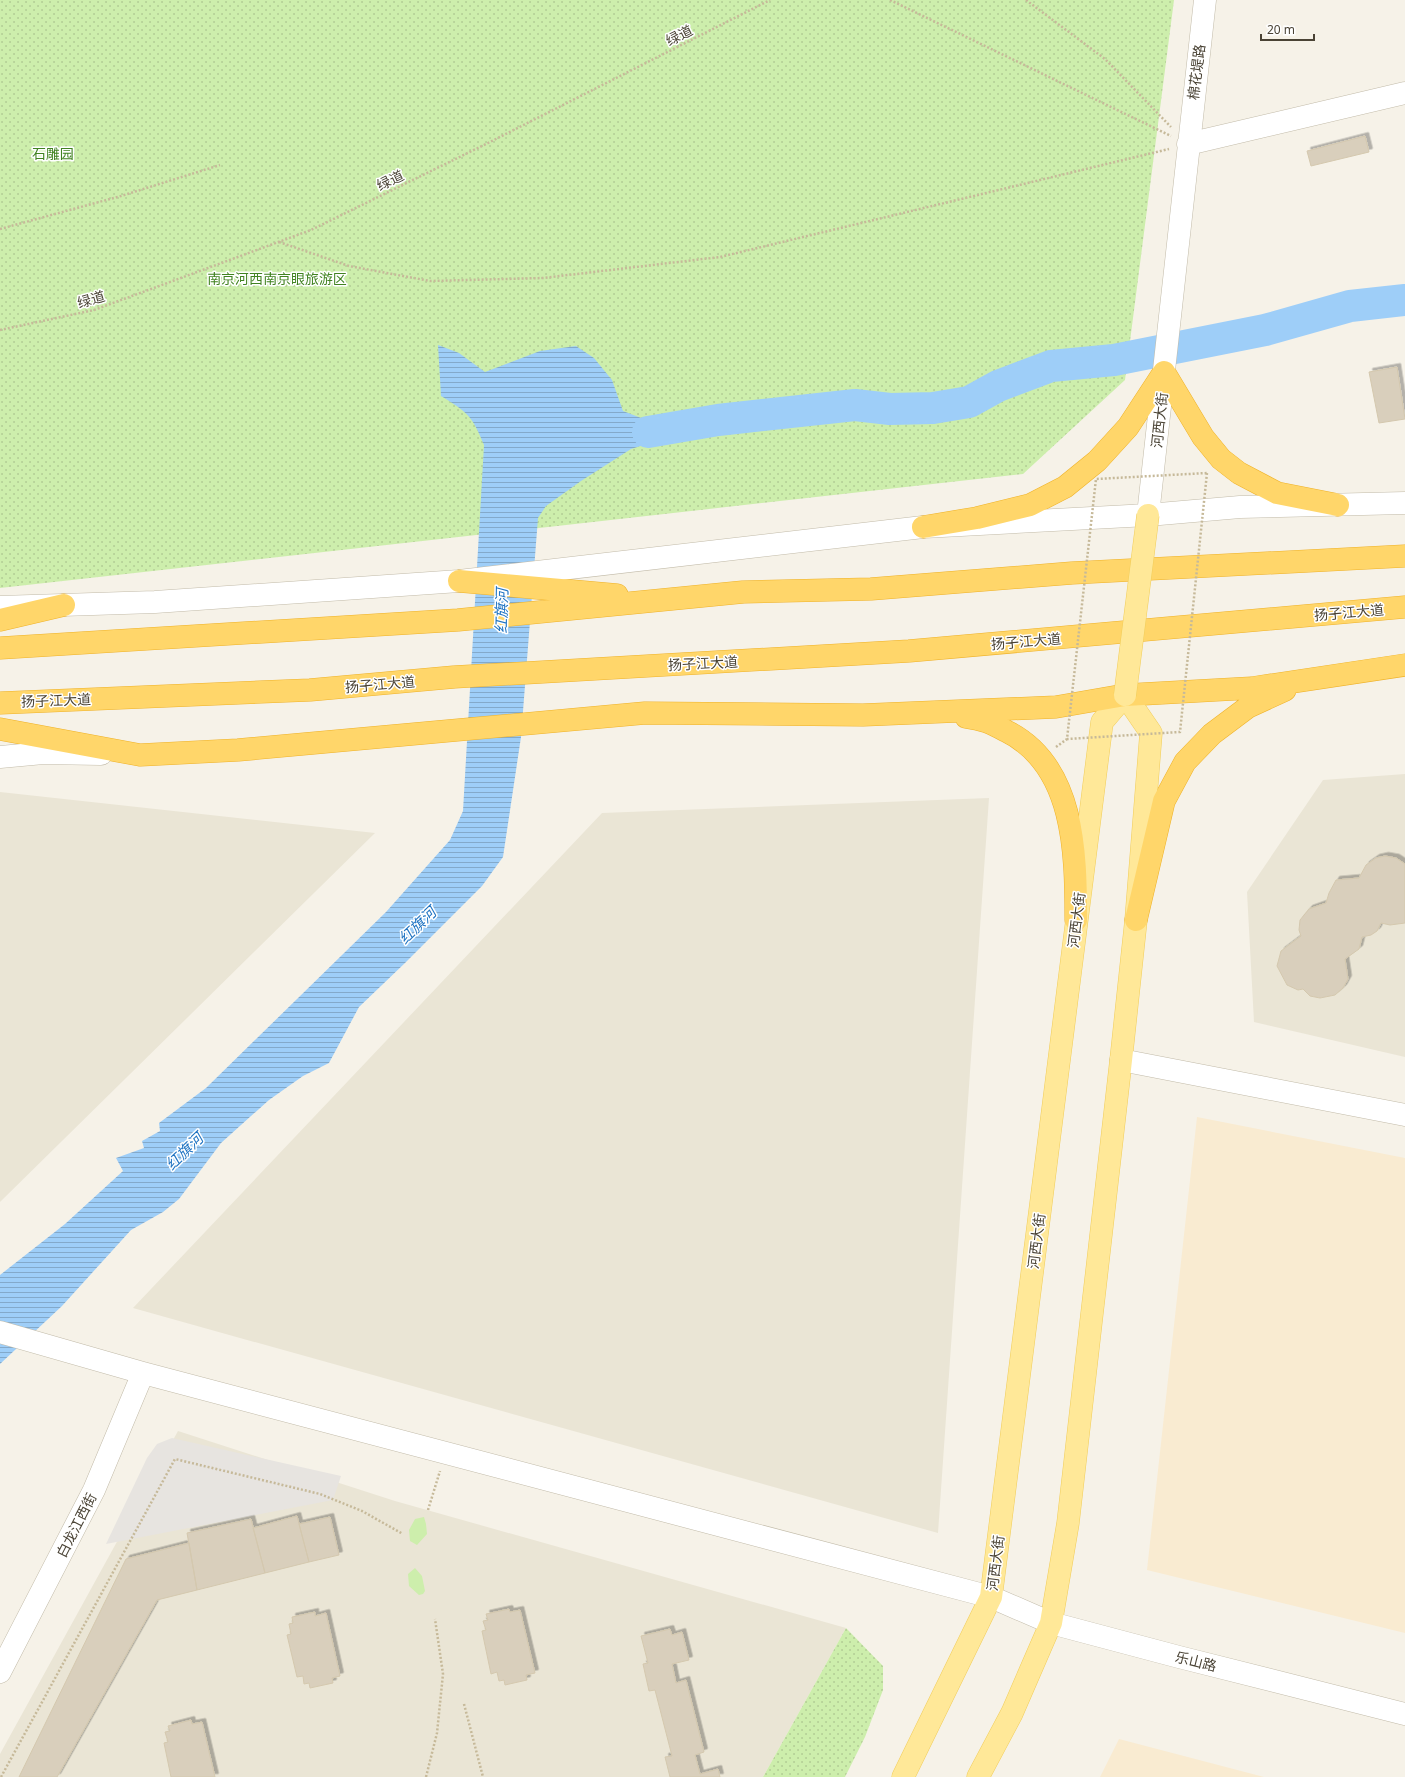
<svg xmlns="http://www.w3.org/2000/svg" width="1405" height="1777" font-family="'Noto Sans','Noto Sans SC',sans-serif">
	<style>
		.residential { fill: #eae5d5 }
		.commercial { fill: #f9ebd1 }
		.green { fill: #cdeeac }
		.park { fill: url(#park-dots) }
		.parking { fill: #e7e4e0 }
		.water { fill: url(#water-rules) }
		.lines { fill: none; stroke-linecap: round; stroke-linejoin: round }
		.river { stroke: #9ecef8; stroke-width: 32 }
		.building { fill: #d9cfbc; stroke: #d4c8ae; filter: url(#shadow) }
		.minor-casing { stroke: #c2bba9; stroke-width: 23 }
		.major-casing { stroke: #f1cd5a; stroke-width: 23 }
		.highway-casing { stroke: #efb229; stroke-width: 23 }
		.path { stroke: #c6b999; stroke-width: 2.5; stroke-dasharray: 2 2; stroke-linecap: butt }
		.minor { stroke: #fff; stroke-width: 22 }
		.major { stroke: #ffe898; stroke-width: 22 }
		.highway { stroke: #ffd66a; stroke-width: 22 }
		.major-bridge-casing { stroke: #f1cd5a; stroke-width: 23; stroke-linecap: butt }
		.path-bridge { stroke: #c6b999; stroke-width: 2.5; stroke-dasharray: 2 2; stroke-linecap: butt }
		.major-bridge { stroke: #ffe898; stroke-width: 22 }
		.labels { text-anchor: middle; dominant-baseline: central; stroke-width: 3; stroke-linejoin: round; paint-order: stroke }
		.street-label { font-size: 14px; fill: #4a4335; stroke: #fff }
		.park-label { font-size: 14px; fill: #418321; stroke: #fff }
		.water-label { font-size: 15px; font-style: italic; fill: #2175c3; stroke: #fff }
	</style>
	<defs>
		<pattern id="park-dots" width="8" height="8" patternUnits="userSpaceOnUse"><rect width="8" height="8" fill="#cdeeac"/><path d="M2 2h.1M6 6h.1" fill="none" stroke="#b2cd95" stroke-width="1.8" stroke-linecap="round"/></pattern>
		<pattern id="water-rules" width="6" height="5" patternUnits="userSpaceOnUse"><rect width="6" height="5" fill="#9ecef8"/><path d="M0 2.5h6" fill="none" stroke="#83a9ca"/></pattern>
		<filter id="shadow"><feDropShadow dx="3.5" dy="-3.5" stdDeviation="0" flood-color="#0004"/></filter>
	</defs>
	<rect width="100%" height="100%" fill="#f6f2e8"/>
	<path class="residential" d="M1405 774V1057L1254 1022 1247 892 1323 780Z
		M0 792 375 833 0 1202Z
		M989 798 938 1533 133 1308 602 813Z
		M178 1431 395 1501 846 1628 763 1777H0V1754Z"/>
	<path class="commercial" d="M1197 1117 1405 1158V1633L1147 1570Z
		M1119 1739 1264 1777H1100Z"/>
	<path class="green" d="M424 1517 426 1524 427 1534 417 1545 410 1541 409 1530 415 1519Z
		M415 1568 422 1576 425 1591 423 1594 419 1595 409 1586 408 1574Z"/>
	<path class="park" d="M0 0H1174L1125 380 1023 474 0 588Z
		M846 1628 883 1666V1690L865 1737 845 1777H763Z"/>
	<path class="parking" d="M172 1438 341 1476 333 1500 106 1544 147 1458 157 1444Z"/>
	<path class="water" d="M438 345 459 353 485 372 540 351 576 346 594 358 612 380 623 411 649 421 692 416 690 434 660 440 631 449 581 481 546 506 538 518 521 737 503 857 482 886 405 963 359 1007 329 1063 303 1076 269 1100 241 1125 221 1143 179 1199 163 1212 131 1230 62 1306 0 1364V1275L65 1224 123 1171 116 1158 144 1148 142 1141 160 1131 159 1123 206 1088 386 912 450 840 463 811 484 445C472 415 467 412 441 396Z"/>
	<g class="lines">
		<path class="river" d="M648 432 718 420 855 405 890 409 933 408 969 402 998 386 1051 366 1114 360 1265 330 1350 306 1405 300"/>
	</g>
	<path class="building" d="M1365 136 1369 152 1311 166 1307 151Z
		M1397 367 1405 419 1379 423 1369 372Z
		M1385 856 1396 858 1405 864V923L1390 925 1381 923 1377 931 1371 935 1362 937 1359 949 1345 959 1348 979 1343 988 1335 995 1320 998 1310 996 1303 989 1298 990 1287 985 1277 966 1281 951 1301 936 1299 930 1300 920 1309 909 1326 903 1329 893 1336 880 1359 878 1366 865 1376 858Z
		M297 1516 309 1562 265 1573 253 1528Z
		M330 1517 339 1555 309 1562 299 1524Z
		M251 1519 265 1573 197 1590 187 1533Z
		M189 1543 197 1590 157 1600 57 1777H19L126 1559Z
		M509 1609 510 1612 520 1610 535 1673 526 1675 527 1680 505 1685 504 1680 499 1681 497 1672 491 1674 482 1631 486 1630 483 1621 488 1620 486 1614Z
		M315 1612V1616L326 1613 340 1676 332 1678 333 1683 310 1688 309 1683 304 1684 303 1676 297 1677 287 1635 291 1634 289 1624 293 1623 292 1617Z
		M670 1629 672 1635 682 1632 689 1660 672 1664 676 1683 686 1680 704 1752 695 1755 700 1774 718 1769 720 1777H670L665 1757 672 1756 655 1690 649 1691 643 1664 648 1663 641 1636Z
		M191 1720 192 1724 202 1722 215 1777H171L164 1743 168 1742 165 1732 170 1731 168 1726Z"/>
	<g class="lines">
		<g class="minor-casing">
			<path id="minor" d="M1188 144 1405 93
				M1148 515 1205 0
				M0 607 155 602 459 581 923 527 1148 515 1240 507 1405 503
				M0 757 43 753 101 754
				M1121 1060 1405 1115
				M0 1332 143 1373 991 1597 1051 1623 1179 1657 1405 1714
				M0 1672 94 1490 143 1373"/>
		</g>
		<g class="major-casing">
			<path id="major" d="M903 1777 991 1597 1102 722 1125 695 1151 733 1136 920 1121 1060 1068 1523 1051 1623 1012 1713 978 1777"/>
		</g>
		<g class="highway-casing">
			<path id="highway" d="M923 527 977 518 1030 505 1065 487 1097 461 1128 427 1164 372 1203 437 1221 459 1239 473 1277 493 1338 505
				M459 581 617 595
				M0 620 64 605
				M0 648 458 620 743 592 871 589 1072 573 1405 556
				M0 703 310 690 454 677 909 651 1405 607
				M966 717C983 719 991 723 1006 731 1075 765 1076 853 1076 920
				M0 729 140 755 238 750 645 713 863 715 1056 707 1125 695 1252 688 1405 665
				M1136 920 1164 801 1185 762 1212 734 1248 707 1285 690"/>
		</g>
		<path class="path" d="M890 0 1171 136
			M1026 0 1105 59 1171 127
			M0 229 121 196 220 165
			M279 242 349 266 430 281 543 278 720 257 1169 149
			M0 330 94 310 311 230 488 143 770 0
			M1056 747 1067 739
			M428 1510 440 1471
			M464 1704 483 1777
			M1 1777 175 1459 320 1494 362 1511 403 1534
			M426 1777 437 1733 443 1674 435 1619"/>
		<use href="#minor" class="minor"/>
		<use href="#major" class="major"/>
		<use href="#highway" class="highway"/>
		<g class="major-bridge-casing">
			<path id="major-bridge" d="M1125 695 1148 515"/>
		</g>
		<path class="path-bridge" d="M1207 473 1180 732 1067 739 1096 479Z"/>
		<use href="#major-bridge" class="major-bridge"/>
	</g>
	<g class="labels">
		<g class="street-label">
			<text transform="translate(679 35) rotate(-27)">绿道</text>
			<text transform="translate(1196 72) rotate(-83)">棉花堤路</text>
			<text transform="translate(390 180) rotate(-26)">绿道</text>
			<text transform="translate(91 299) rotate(-16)">绿道</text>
			<text transform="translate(1159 420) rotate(-84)">河西大街</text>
			<text transform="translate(1349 612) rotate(-5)">扬子江大道</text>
			<text transform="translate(1026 641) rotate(-5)">扬子江大道</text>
			<text transform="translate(703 663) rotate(-3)">扬子江大道</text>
			<text transform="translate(380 684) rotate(-5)">扬子江大道</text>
			<text transform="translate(56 700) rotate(-2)">扬子江大道</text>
			<text transform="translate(1076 920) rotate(-83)">河西大街</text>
			<text transform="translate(1036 1241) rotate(-83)">河西大街</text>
			<text transform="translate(76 1525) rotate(-63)">白龙江西街</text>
			<text transform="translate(995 1563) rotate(-83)">河西大街</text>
			<text transform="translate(1196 1661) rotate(14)">乐山路</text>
		</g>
		<g class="park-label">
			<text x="53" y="153">石雕园</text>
			<text x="277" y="278">南京河西南京眼旅游区</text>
		</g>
		<g class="water-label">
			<text transform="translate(501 611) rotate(-89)">红旗河</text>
			<text transform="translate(417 925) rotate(-44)">红旗河</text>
			<text transform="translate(184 1151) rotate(-44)">红旗河</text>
		</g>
	</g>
	<path d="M1261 34v6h53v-6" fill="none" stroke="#4a4335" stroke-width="2"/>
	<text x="1267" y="34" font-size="12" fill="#4a4335" stroke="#ffffff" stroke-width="3" paint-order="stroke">20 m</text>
</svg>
